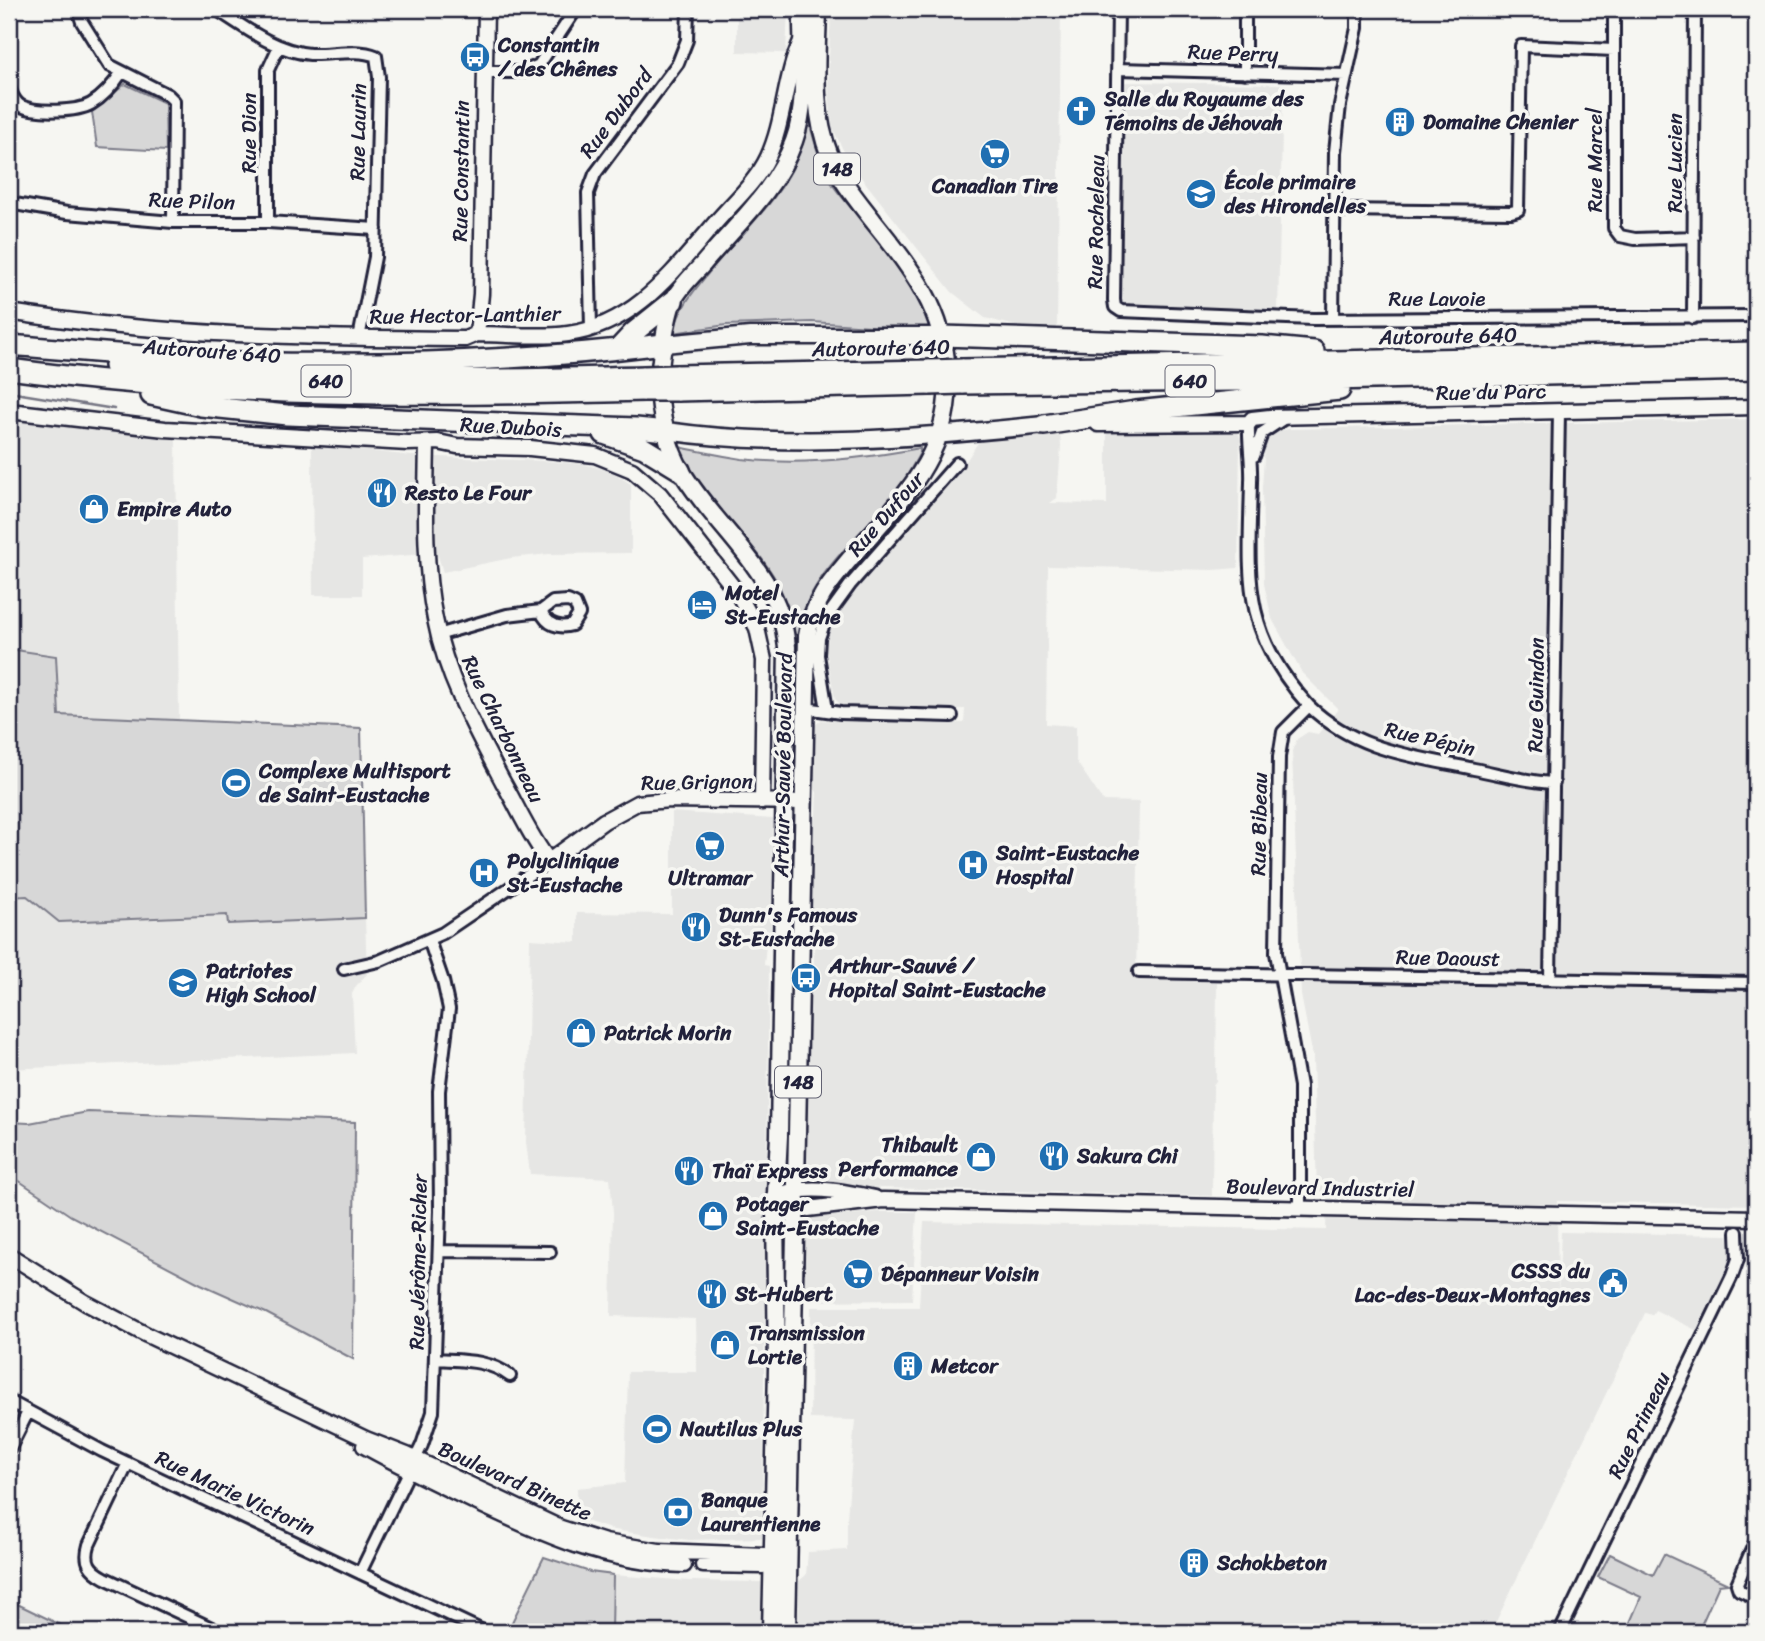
<svg xmlns="http://www.w3.org/2000/svg" width="1765" height="1641" font-family="Sriracha,sans-serif">
	<style>
		.built { fill: #e6e6e4 }
		.green { fill: #d7d7d7; stroke: #7c7c89; stroke-width: 2 }
		.lines { fill: none; stroke-linecap: round; stroke-linejoin: round }
		.stream { stroke: #757583; stroke-width: 2.5 }
		.street-casing { stroke: #22223b; stroke-width: 16 }
		.secondary-casing { stroke: #22223b; stroke-width: 19 }
		.primary-casing { stroke: #22223b; stroke-width: 21 }
		.highway-casing { stroke: #22223b; stroke-width: 24 }
		.street { stroke: #f6f6f2; stroke-width: 10 }
		.secondary { stroke: #f6f6f2; stroke-width: 14 }
		.primary { stroke: #f6f6f2; stroke-width: 16 }
		.highway { stroke: #f6f6f2; stroke-width: 19 }
		.highway-bridge-casing { stroke: #22223b; stroke-width: 24; stroke-linecap: butt }
		.highway-bridge { stroke: #f6f6f2; stroke-width: 19 }
		.labels { text-anchor: middle; dominant-baseline: central; stroke-width: 7; stroke-linejoin: round; paint-order: stroke }
		.shield { fill: #f6f6f2; stroke: #626272; stroke-width: 2 }
		.shield-label { font-size: 19px; font-weight: bold; fill: #22223b }
		.poi-label { font-size: 21px; font-weight: bold; fill: #22223b; stroke: #f6f6f2; text-anchor: start }
		.street-label { font-size: 21px; fill: #22223b; stroke: #f6f6f2 }
	</style>
	<rect width="100%" height="100%" fill="#f6f6f2"/>
	<filter id="ink" filterUnits="userSpaceOnUse"><feTurbulence type="fractalNoise" baseFrequency=".0143" numOctaves="2"/><feDisplacementMap in="SourceGraphic" scale="14" xChannelSelector="R" yChannelSelector="G"/><feConvolveMatrix kernelMatrix="1 2 1 2 8 2 1 2 1" color-interpolation-filters="sRGB"/></filter>
	<g filter="url(#ink)">
		<path class="built" d="M737 9H788L786 53 737 52Z
			M831 9H1061L1057 329 1023 328 985 318 952 292 849 162 832 127 828 83Z
			M1123 82 1283 84 1278 312 1122 304Z
			M1756 419V1205L1557 1201 1558 1296 1561 1232 1728 1235 1731 1257 1725 1275 1698 1331 1655 1310 1652 1315 1645 1313 1491 1632H798L799 1581 806 1575 808 1552 847 1550V1518L855 1420 810 1419 811 1307H919L924 1222 1326 1230 1327 1194 1317 1191 1313 1057 1301 995 1292 751 1297 739 1308 732 1318 734 1338 709 1302 673 1272 619 1264 584 1262 487 1265 443 1269 436 1275 431 1289 429Z
			M9 420 176 439 179 720 58 715 56 656 9 649Z
			M1231 428 1239 434 1242 442H1240L1238 568 1213 570 1048 566 1046 724 1076 726V761L1103 801 1139 802 1136 979 1217 982 1216 1081 1213 1085 1212 1196 880 1188 815 1181 808 1173 804 1147 808 975 814 969V948L809 943 808 938 811 825 816 816 817 792 811 785 813 727 821 720 839 721 840 719 964 723 965 709 878 708 845 706 839 703 835 699 826 651 828 634 836 614 963 466 981 438 1060 431 1061 447 1057 498 1050 503 1107 504V429Z
			M312 444 412 456 547 461 583 464 610 471 631 484V553L549 554 511 558 443 572 437 553 362 559V595H313Z
			M672 812 773 819 771 940 766 945 764 965 769 966 762 1538 690 1540 654 1536 614 1530 578 1519 577 1488 625 1483 628 1372H697L696 1319 611 1316 613 1212 610 1178 530 1174 526 1142 530 939 577 942V913L672 914Z
			M27 896 59 922 227 915 228 924 365 918 367 974 356 986 352 994 355 1053 9 1069V897Z
			M876 1212H917L912 1300 801 1301 803 1226 807 1218Z
			M613 1575 690 1581 761 1582V1632H612Z"/>
		<path class="green" d="M125 84 165 103 166 151 97 147 92 112Z
			M808 118C815 142 820 167 835 188 862 225 927 284 929 330L812 322 726 325 673 333C680 305 697 287 715 265 744 231 783 196 799 154 804 143 806 130 808 118Z
			M678 447C700 451 721 456 742 459 801 466 862 459 920 448V453C913 465 906 478 898 490 868 530 799 581 800 635H795C790 612 783 589 769 569 741 527 698 495 678 447Z
			M9 649 56 656 59 715 361 728 365 918 228 924 227 915 59 922 27 896 9 897Z
			M88 1112 355 1122 353 1359 266 1313 201 1284 71 1216 9 1174V1122L29 1123Z
			M1610 1554 1653 1575 1664 1554 1728 1584 1719 1585 1698 1632H1639L1628 1627 1641 1597 1598 1577Z
			M544 1557 590 1572 613 1575 612 1632H520L512 1622Z
			M9 1600 75 1632H9Z"/>
		<g class="lines">
			<path class="stream" d="M9 392 114 409"/>
			<g class="street-casing">
				<path id="street" d="M78 9 82 22 109 65 168 95 174 101 173 222
					M216 9C244 27 275 51 310 54 331 55 357 48 376 56L379 77 375 257 359 338
					M1118 9 1114 300 1115 307 1121 311 1313 319 1756 316
					M1614 9V228L1620 236 1635 239 1694 237
					M1118 69 1347 75
					M484 72H523L539 65 576 9
					M1245 73V9
					M9 88C12 95 14 102 21 106 36 113 77 112 91 104 103 97 114 84 122 72
					M9 203 67 213 173 222H268L376 229
					M1336 210 1511 212 1518 210 1521 46 1614 50
					M268 222V70L279 46
					M1693 318 1695 9
					M1333 319 1335 152 1340 105 1357 28V9
					M591 328 588 193 595 174 678 63 687 40 688 9
					M1249 423C1248 443 1252 462 1251 482 1249 577 1240 629 1309 706L1283 732 1279 757 1276 953 1300 1086V1208
					M1254 456 1262 433 1283 419
					M438 635 507 615 541 611 553 602 568 601 575 604 579 614 572 625C558 629 547 625 541 611
					M1309 706C1356 751 1413 756 1474 769 1500 774 1527 782 1554 783
					M805 708 841 713 952 716
					M827 710 818 655 819 638 826 618 850 585 957 463
					M344 969 379 961 443 933 549 861
					M1139 972 1756 983
					M1550 979 1559 411
					M439 1251 550 1252
					M435 1359C462 1361 488 1359 510 1376
					M9 1401 102 1451 485 1632
					M9 1450 28 1412
					M128 1463 89 1545C84 1562 90 1570 105 1578L220 1632
					M1756 1540 1737 1584 1739 1590 1756 1598
					M360 1573 422 1445 433 1412 440 1211 439 1091 449 1009 443 981 429 940
					M1560 1632 1732 1276 1738 1259 1737 1232"/>
			</g>
			<g class="secondary-casing">
				<path id="secondary" d="M9 312C160 336 312 338 465 339L477 334C508 334 539 338 568 334 634 325 671 274 711 228 729 206 756 183 768 157 785 120 784 77 802 39
					M477 334 481 294 486 9
					M9 411 165 429 408 443 438 442 457 446 530 448 595 455 632 470 660 494 737 592 757 628 764 660 762 802
					M1098 424 1249 423 1252 419 1270 417 1756 407
					M427 443C426 501 423 562 435 619 446 677 476 731 503 782 518 808 530 837 549 861L604 821 637 803 669 800 803 802
					M788 1192C817 1186 846 1192 875 1198
					M776 1198 808 1209 883 1200 1756 1218
					M9 1255 86 1303 147 1335 366 1439 407 1455 561 1528 605 1542 659 1551 764 1555
					M364 1446C400 1466 437 1484 475 1502 544 1535 606 1563 684 1565
					M703 1565 763 1566"/>
			</g>
			<g class="primary-casing">
				<path id="primary" d="M664 344 750 336H942
					M666 431C792 449 918 438 1044 425
					M771 1632 777 1368 775 1212 779 1136 787 647C780 571 718 532 682 472 667 447 660 414 659 385 659 367 666 318 673 301 679 288 693 275 703 264 735 226 777 189 794 141 809 100 801 51 802 9
					M787 1632 807 636C812 602 833 579 854 554 894 508 942 462 947 398 952 321 919 278 874 222 858 201 840 180 830 156 811 110 817 57 818 9"/>
			</g>
			<g class="highway-casing">
				<path id="highway" d="M942 336 1262 346 1314 351
					M9 345C86 351 164 359 241 362 382 366 524 361 664 344
					M619 348 633 333 673 301
					M114 366C290 386 467 380 644 376
					M9 369C220 398 431 397 644 391
					M962 369 1756 352
					M676 375 930 370
					M962 384 1331 380 1756 370
					M677 391 930 385
					M151 395 201 406 287 415 636 428 666 431
					M1044 425 1136 411 1340 390
					M604 434 644 448 680 470"/>
			</g>
			<use href="#street" class="street"/>
			<use href="#secondary" class="secondary"/>
			<use href="#primary" class="primary"/>
			<use href="#highway" class="highway"/>
			<g class="highway-bridge-casing">
				<path id="highway-bridge" d="M930 370 962 369
					M644 376 676 375
					M930 385 962 384
					M644 391H677"/>
			</g>
			<use href="#highway-bridge" class="highway-bridge"/>
		</g>
	</g>
	<defs>
		<g id="bus-disc" transform="scale(1.575)"><circle r="9.5" fill="#1f6fb2" stroke="#f6f6f2"/><path d="M-5-6H5V4H4V6H2V4H-2V6H-4V4H-5ZM-3.5-4V0h7V-4ZM-3.5 1.2v1.5H-2V1.2ZM2 1.2v1.5H3.5V1.2Z" fill="#fff"/></g>
		<g id="church-disc" transform="scale(1.575)"><circle r="9.5" fill="#1f6fb2" stroke="#f6f6f2"/><path d="M-1.2-6h2.4v3.5h3.3v2.4h-3.3V6h-2.4V-.1h-3.3v-2.4h3.3Z" fill="#fff"/></g>
		<g id="building-disc" transform="scale(1.575)"><circle r="9.5" fill="#1f6fb2" stroke="#f6f6f2"/><path d="M-4-6H4V6H1V3H-1V6H-4ZM-2.5-4.3h1.7v1.8h-1.7ZM.8-4.3h1.7v1.8H.8ZM-2.5-1h1.7V.8h-1.7ZM.8-1h1.7V.8H.8Z" fill="#fff"/></g>
		<g id="supermarket-disc" transform="scale(1.575)"><circle r="9.5" fill="#1f6fb2" stroke="#f6f6f2"/><path d="M-6-5.5h2.5l.6 2H6L4.5 2H-2.5L-4.4-4H-6ZM-1.5 3.2a1.3 1.3 0 1 0 .1 0ZM3 3.2a1.3 1.3 0 1 0 .1 0Z" fill="#fff"/></g>
		<g id="school-disc" transform="scale(1.575)"><circle r="9.5" fill="#1f6fb2" stroke="#f6f6f2"/><path d="M0-5L7-2L0 1L-7-2ZM-4 1L0 2.5L4 1V4Q0 6-4 4Z" fill="#fff"/></g>
		<g id="restaurant-disc" transform="scale(1.575)"><circle r="9.5" fill="#1f6fb2" stroke="#f6f6f2"/><path d="M-5-6h1v4h1v-4h1v4h1v-4h1v5L-1.5 .5V6h-2V.5L-5-1ZM5-6V6H3V1.5H1.5Q1.5-4 5-6Z" fill="#fff"/></g>
		<g id="shop-disc" transform="scale(1.575)"><circle r="9.5" fill="#1f6fb2" stroke="#f6f6f2"/><path d="M-5-2.5h2.3a2.7 3.5 0 0 1 5.4 0H5L5.5 6h-11ZM-1.5-2.5h3a1.5 2.3 0 0 0-3 0Z" fill="#fff"/></g>
		<g id="hotel-disc" transform="scale(1.575)"><circle r="9.5" fill="#1f6fb2" stroke="#f6f6f2"/><path d="M-6-4.5h1.5V1H6V5H4.5V3h-9V5H-6ZM-4 0a1.8 1.8 0 1 1 3.6 0ZM.5 0V-2.5h3Q6-2.5 6 0Z" fill="#fff"/></g>
		<g id="stadium-disc" transform="scale(1.575)"><circle r="9.5" fill="#1f6fb2" stroke="#f6f6f2"/><path d="M0-5a6.5 5 0 1 0 0 10a6.5 5 0 1 0 0-10ZM-3.5-1.8h7v3.6h-7Z" fill="#fff"/></g>
		<g id="hospital-disc" transform="scale(1.575)"><circle r="9.5" fill="#1f6fb2" stroke="#f6f6f2"/><path d="M-5-5h3v3.5h4V-5h3V5h-3V1.5h-4V5h-3Z" fill="#fff"/></g>
		<g id="civic-disc" transform="scale(1.575)"><circle r="9.5" fill="#1f6fb2" stroke="#f6f6f2"/><path d="M-.6-6.5H3V-4.5H.6V-3L4-1V1h2V6H-6V1h2V-1L-.6-3ZM-1.2 2.5V6h2.4V2.5Z" fill="#fff"/></g>
		<g id="bank-disc" transform="scale(1.575)"><circle r="9.5" fill="#1f6fb2" stroke="#f6f6f2"/><path d="M-6-4H6V4H-6ZM0-2.3a2.3 2.3 0 1 0 0 4.6a2.3 2.3 0 1 0 0-4.6Z" fill="#fff"/></g>
	</defs>
	<g fill-rule="evenodd">
		<use href="#bus-disc" x="475" y="57"/>
		<use href="#church-disc" x="1081" y="111"/>
		<use href="#building-disc" x="1400" y="122"/>
		<use href="#supermarket-disc" x="995" y="154"/>
		<use href="#school-disc" x="1201" y="194"/>
		<use href="#restaurant-disc" x="382" y="493"/>
		<use href="#shop-disc" x="94" y="509"/>
		<use href="#hotel-disc" x="702" y="605"/>
		<use href="#stadium-disc" x="236" y="783"/>
		<use href="#supermarket-disc" x="710" y="846"/>
		<use href="#hospital-disc" x="973" y="865"/>
		<use href="#hospital-disc" x="484" y="873"/>
		<use href="#restaurant-disc" x="696" y="927"/>
		<use href="#bus-disc" x="806" y="978"/>
		<use href="#school-disc" x="183" y="983"/>
		<use href="#shop-disc" x="581" y="1033"/>
		<use href="#restaurant-disc" x="1054" y="1156"/>
		<use href="#shop-disc" x="981" y="1157"/>
		<use href="#restaurant-disc" x="689" y="1171"/>
		<use href="#shop-disc" x="713" y="1216"/>
		<use href="#supermarket-disc" x="858" y="1274"/>
		<use href="#civic-disc" x="1613" y="1283"/>
		<use href="#restaurant-disc" x="712" y="1294"/>
		<use href="#shop-disc" x="725" y="1345"/>
		<use href="#building-disc" x="908" y="1366"/>
		<use href="#stadium-disc" x="657" y="1429"/>
		<use href="#bank-disc" x="678" y="1512"/>
		<use href="#building-disc" x="1194" y="1563"/>
	</g>
	<g class="labels">
		<g class="shield">
			<rect x="814" y="153.5" width="46" height="31" rx="5"/>
			<rect x="301.5" y="365.5" width="49" height="31" rx="5"/>
			<rect x="1165.5" y="365.5" width="49" height="31" rx="5"/>
			<rect x="775" y="1066.5" width="46" height="31" rx="5"/>
		</g>
		<g class="shield-label">
			<text x="837" y="169">148</text>
			<text x="326" y="381">640</text>
			<text x="1190" y="381">640</text>
			<text x="798" y="1082">148</text>
		</g>
		<g class="poi-label">
			<text x="498" y="45">Constantin<tspan x="498" dy="24">/ des Chênes</tspan></text>
			<text x="1104" y="99">Salle du Royaume des<tspan x="1104" dy="24">Témoins de Jéhovah</tspan></text>
			<text x="1423" y="122">Domaine Chenier</text>
			<text x="1224" y="182">École primaire<tspan x="1224" dy="24">des Hirondelles</tspan></text>
			<text x="995" y="186" text-anchor="middle">Canadian Tire</text>
			<text x="405" y="493">Resto Le Four</text>
			<text x="117" y="509">Empire Auto</text>
			<text x="725" y="593">Motel<tspan x="725" dy="24">St-Eustache</tspan></text>
			<text x="259" y="771">Complexe Multisport<tspan x="259" dy="24">de Saint-Eustache</tspan></text>
			<text x="996" y="853">Saint-Eustache<tspan x="996" dy="24">Hospital</tspan></text>
			<text x="507" y="861">Polyclinique<tspan x="507" dy="24">St-Eustache</tspan></text>
			<text x="710" y="878" text-anchor="middle">Ultramar</text>
			<text x="719" y="915">Dunn's Famous<tspan x="719" dy="24">St-Eustache</tspan></text>
			<text x="829" y="966">Arthur-Sauvé /<tspan x="829" dy="24">Hopital Saint-Eustache</tspan></text>
			<text x="206" y="971">Patriotes<tspan x="206" dy="24">High School</tspan></text>
			<text x="604" y="1033">Patrick Morin</text>
			<text x="958" y="1145" text-anchor="end">Thibault<tspan x="958" dy="24">Performance</tspan></text>
			<text x="1077" y="1156">Sakura Chi</text>
			<text x="712" y="1171">Thaï Express</text>
			<text x="736" y="1204">Potager<tspan x="736" dy="24">Saint-Eustache</tspan></text>
			<text x="1590" y="1271" text-anchor="end">CSSS du<tspan x="1590" dy="24">Lac-des-Deux-Montagnes</tspan></text>
			<text x="881" y="1274">Dépanneur Voisin</text>
			<text x="735" y="1294">St-Hubert</text>
			<text x="748" y="1333">Transmission<tspan x="748" dy="24">Lortie</tspan></text>
			<text x="931" y="1366">Metcor</text>
			<text x="680" y="1429">Nautilus Plus</text>
			<text x="701" y="1500">Banque<tspan x="701" dy="24">Laurentienne</tspan></text>
			<text x="1217" y="1563">Schokbeton</text>
		</g>
		<g class="street-label">
			<text transform="translate(1233 53) rotate(2)">Rue Perry</text>
			<text transform="translate(616 113) rotate(-53)">Rue Dubord</text>
			<text transform="translate(358 132) rotate(-89)">Rue Laurin</text>
			<text transform="translate(249 133) rotate(-90)">Rue Dion</text>
			<text transform="translate(1595 160) rotate(-90)">Rue Marcel</text>
			<text transform="translate(1675 163) rotate(-90)">Rue Lucien</text>
			<text transform="translate(461 171) rotate(-89)">Rue Constantin</text>
			<text transform="translate(192 201) rotate(2)">Rue Pilon</text>
			<text transform="translate(1096 222) rotate(-89)">Rue Rocheleau</text>
			<text x="1437" y="299">Rue Lavoie</text>
			<text transform="translate(465 315) rotate(-1)">Rue Hector-Lanthier</text>
			<text transform="translate(1448 336) rotate(-1)">Autoroute 640</text>
			<text transform="translate(881 348) rotate(-1)">Autoroute 640</text>
			<text transform="translate(212 351) rotate(4)">Autoroute 640</text>
			<text transform="translate(1491 392) rotate(-1)">Rue du Parc</text>
			<text transform="translate(511 427) rotate(3)">Rue Dubois</text>
			<text transform="translate(886 514) rotate(-49)">Rue Dufour</text>
			<text transform="translate(1536 695) rotate(-89)">Rue Guindon</text>
			<text transform="translate(503 729) rotate(64)">Rue Charbonneau</text>
			<text transform="translate(1430 739) rotate(13)">Rue Pépin</text>
			<text transform="translate(783 765) rotate(-89)">Arthur-Sauvé Boulevard</text>
			<text transform="translate(697 782) rotate(-1)">Rue Grignon</text>
			<text transform="translate(1259 824) rotate(-89)">Rue Bibeau</text>
			<text transform="translate(1448 958) rotate(1)">Rue Daoust</text>
			<text transform="translate(1320 1188) rotate(1)">Boulevard Industriel</text>
			<text transform="translate(418 1262) rotate(-89)">Rue Jérôme-Richer</text>
			<text transform="translate(1639 1425) rotate(-64)">Rue Primeau</text>
			<text transform="translate(515 1481) rotate(24)">Boulevard Binette</text>
			<text transform="translate(235 1493) rotate(25)">Rue Marie Victorin</text>
		</g>
	</g>
	<rect width="1765" height="1641" fill="none" stroke="#f6f6f2" stroke-width="35"/>
	<rect x="18" y="18" width="1730" height="1606" fill="none" stroke="#22223b" stroke-width="2.5" filter="url(#ink)"/>
</svg>
